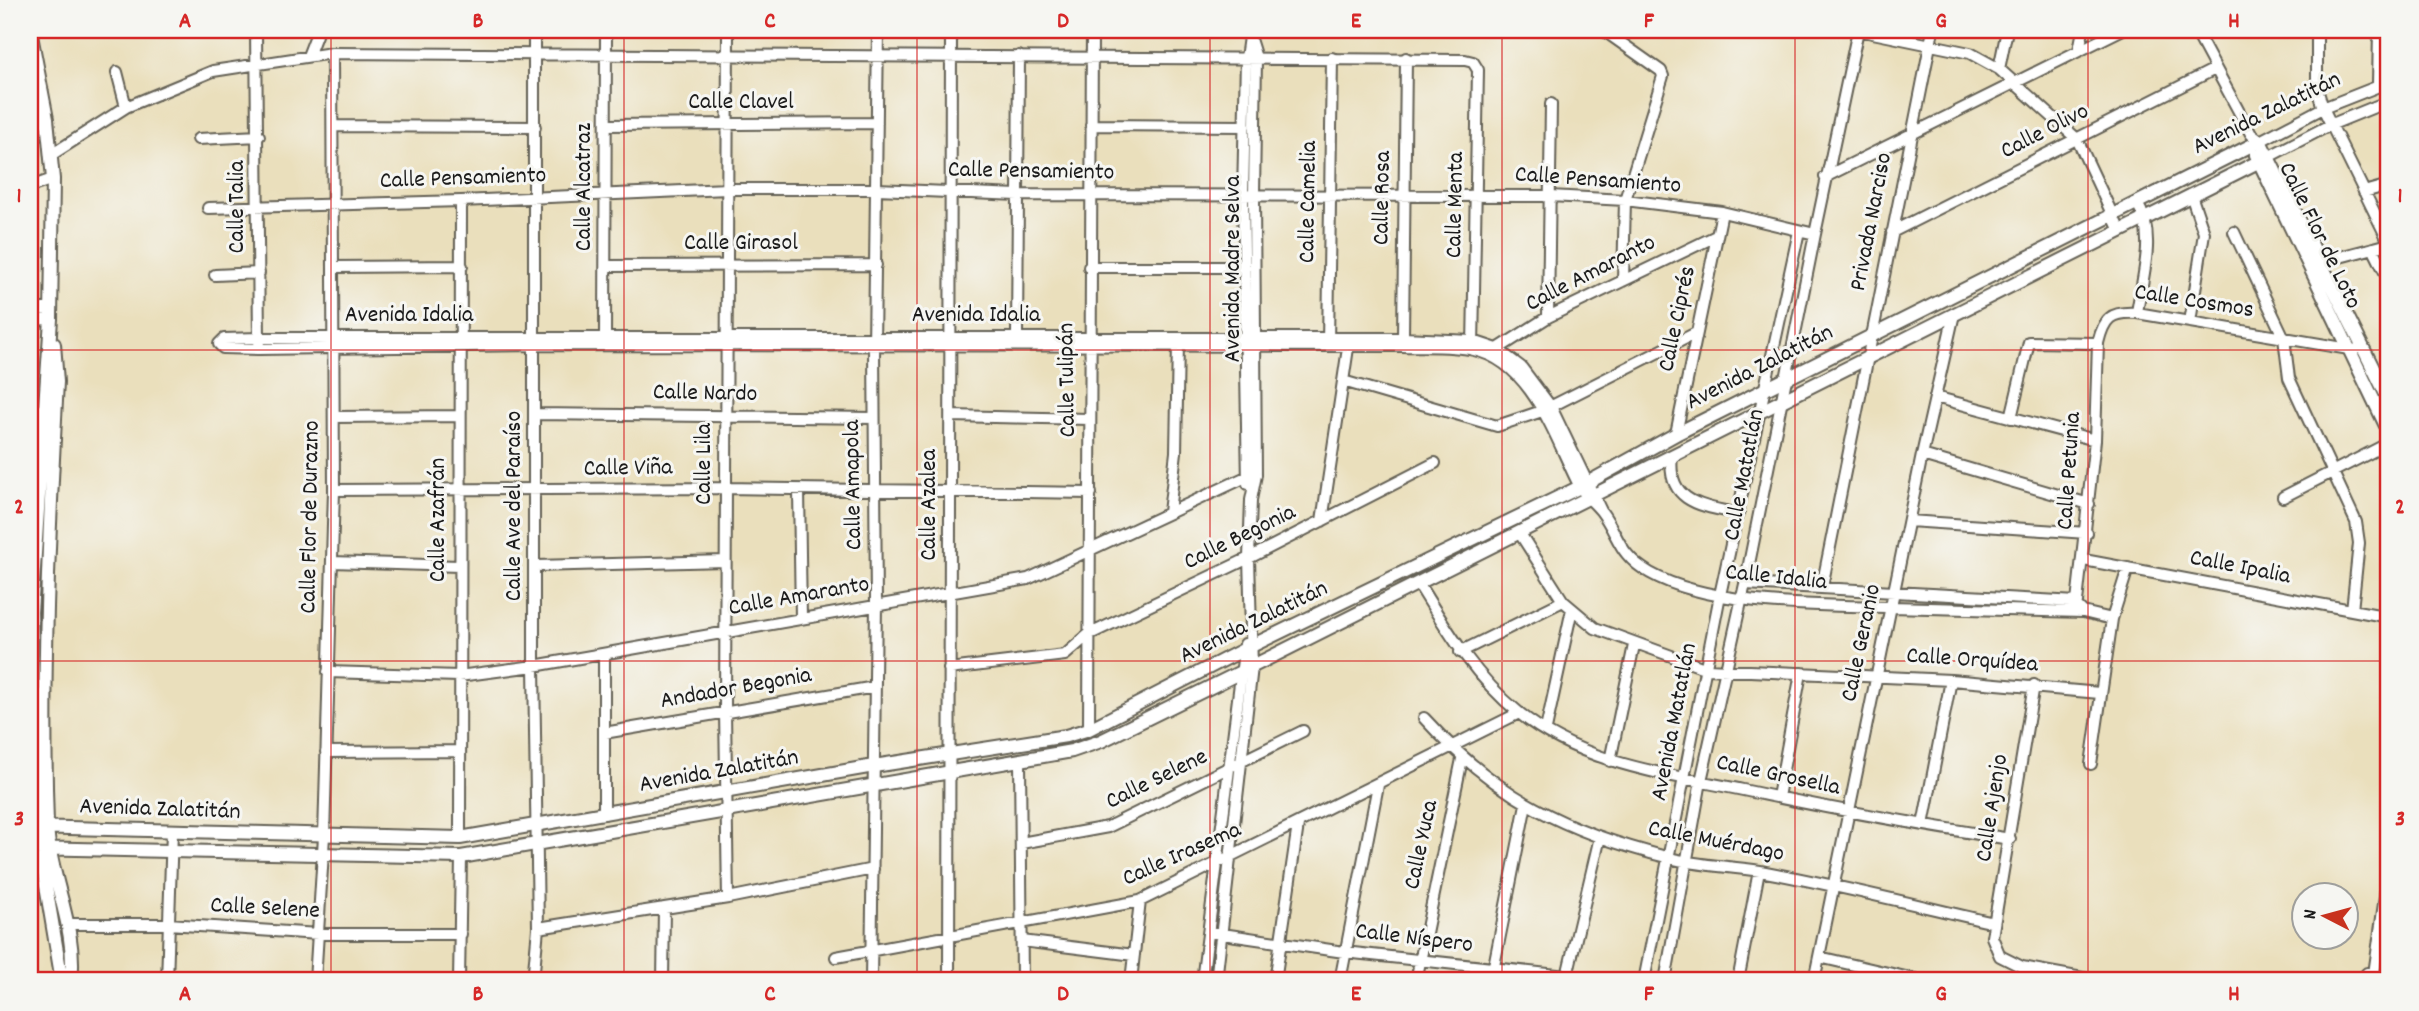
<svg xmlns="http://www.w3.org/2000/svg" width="2419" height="1011" font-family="Dekko,sans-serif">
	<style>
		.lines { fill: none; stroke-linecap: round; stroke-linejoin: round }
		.minor-casing { stroke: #646054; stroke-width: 14 }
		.tertiary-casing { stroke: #646054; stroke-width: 16 }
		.minor { stroke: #fff; stroke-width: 10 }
		.tertiary { stroke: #fff; stroke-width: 12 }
		.grid { fill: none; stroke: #d62828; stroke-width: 2; stroke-opacity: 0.55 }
		.labels { text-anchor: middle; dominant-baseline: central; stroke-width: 6; stroke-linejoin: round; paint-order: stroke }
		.street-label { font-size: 24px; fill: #1c1c1c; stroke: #f6f6f2 }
		.neatline { fill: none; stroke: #d62828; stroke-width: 2.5 }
		.grid-label { font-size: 23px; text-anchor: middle; font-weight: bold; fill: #d62828 }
	</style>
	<rect width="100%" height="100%" fill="#f6f6f2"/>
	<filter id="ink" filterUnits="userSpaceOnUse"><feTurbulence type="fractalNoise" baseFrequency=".0143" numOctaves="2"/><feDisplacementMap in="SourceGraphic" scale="14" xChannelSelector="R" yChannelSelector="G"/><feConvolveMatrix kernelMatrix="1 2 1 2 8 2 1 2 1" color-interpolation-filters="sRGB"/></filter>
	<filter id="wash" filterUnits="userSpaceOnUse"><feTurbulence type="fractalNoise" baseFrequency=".00686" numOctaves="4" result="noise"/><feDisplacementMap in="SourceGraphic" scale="28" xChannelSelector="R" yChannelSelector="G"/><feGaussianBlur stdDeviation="1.57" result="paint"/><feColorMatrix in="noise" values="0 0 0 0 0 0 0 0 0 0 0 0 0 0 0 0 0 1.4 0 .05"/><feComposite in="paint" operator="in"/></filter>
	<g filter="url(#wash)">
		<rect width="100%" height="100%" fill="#eadfbc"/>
	</g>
	<g filter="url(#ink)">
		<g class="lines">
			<g class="minor-casing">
				<path id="minor" d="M256 30 259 342
					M1603 30 1661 71 1663 76 1625 200 1623 281
					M1858 30 1970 53 1999 69 2077 139 2120 231
					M2195 30 2251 134 2260 141 2323 108 2389 82
					M2317 30V89L2323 108 2389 242
					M2079 50 2083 30
					M308 56 318 30
					M1999 69 2007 30
					M117 72 126 107
					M2378 84 2379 30
					M30 125 47 119
					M606 125 877 123
					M1091 125 1245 126
					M333 126 535 127
					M198 139 259 136
					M51 155 126 107 213 71 332 53 1465 60 1473 62 1478 70 1473 347
					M2268 157 2330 125 2389 101
					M1825 177 2121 30
					M30 187 53 179
					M2364 192 2389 185
					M208 208 461 201 727 189H877L1018 195 1550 196 1625 200 1722 212 1815 234 1858 30
					M1892 232 2215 69
					M2234 232 2284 338 2289 378 2356 522 2359 543 2352 610
					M2373 248 2389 280
					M2313 264 2389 244
					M606 266 876 265
					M334 267 462 266
					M1089 267H1245
					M215 275 259 273
					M30 309H51
					M2137 313C2142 277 2157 235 2137 203
					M1548 317 1551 104
					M30 320 51 319
					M2190 322 2204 233 2191 195
					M1017 337 1019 56
					M1403 338 1406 58
					M605 342 606 30
					M1328 345 1332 58
					M1493 352 1548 317 1716 236
					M1343 381 1497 426 1542 411 1696 333
					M1935 397 2095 440
					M536 414 874 418
					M951 416 1089 419
					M334 417 460 416
					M2011 418 2029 342 2098 343
					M1676 434 1722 212
					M1922 455 2089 504
					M1672 456C1666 503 1703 506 1739 514
					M1248 484 1243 195 1246 58 1250 30
					M334 490 726 488 1091 493
					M799 490 801 618
					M2283 497 2389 443
					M1601 511 1551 407 1521 367 1497 349 1473 341 1403 338H259L224 339 219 344 223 348 259 349 536 345 1403 346C1426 347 1451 345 1474 350 1533 362 1556 441 1580 487 1586 497 1594 502 1601 511 1619 535 1618 555 1650 573 1710 607 1822 605 1891 607 1955 609 2019 610 2083 612
					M1169 512 1176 452 1178 343
					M1322 521 1348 348
					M1909 521 2087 533
					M1519 532 1563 601 1595 628 1707 669 1951 680 2100 693
					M2084 560 2389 617
					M332 562 459 566
					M536 566 725 561
					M1418 583C1447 630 1475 677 1518 712 1581 764 1666 774 1743 790 1831 809 1920 825 2010 839
					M1745 584 2077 602
					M1822 587 1933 30
					M2077 602 2095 440 2098 343C2104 318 2111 311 2137 313L2355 350
					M2079 608 2083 612 2112 619
					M1460 652 1563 601
					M949 669 1065 655 1088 635 1249 558 1435 463
					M328 672 459 676 534 666 1028 579 1246 477 1256 475
					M2034 685 1992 937 2000 956 2022 967 2099 981
					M1424 718C1497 798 1566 832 1670 858 1699 866 1730 866 1760 871 1838 885 1916 905 1994 923
					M1089 729 1092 30
					M1546 729 1572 609
					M604 733 875 687
					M326 752 460 751
					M1020 760 1022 981
					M1610 761 1634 645
					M2091 764 2112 619 2128 568
					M1778 797 1801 673
					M604 814V656
					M1923 825 1951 680
					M460 838 461 201
					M1021 843 1108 827 1303 731
					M728 898 725 712 728 30
					M68 924H168L319 934H461
					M538 928 728 898 873 869
					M1209 932 1344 952 1614 981
					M1022 941 1134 955
					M836 957 1140 901 1519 713
					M1819 957 1923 981
					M2374 974 2389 868
					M1567 976 1600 837
					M167 981 172 831
					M315 981 324 836 334 490 332 53
					M459 981 461 857
					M533 981 538 928 534 666V30
					M663 981 664 908
					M871 981 876 604 874 347 878 30
					M949 981 951 30
					M1131 981 1140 901
					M1202 981 1245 644
					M1216 981 1252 667 1249 558 1251 500 1256 475 1254 195 1256 58 1250 39
					M1275 981 1298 825
					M1340 981 1378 785
					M1416 981 1462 759
					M1491 981 1526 804
					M1644 981 1720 595 1799 231
					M1665 981 1701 781 1745 584 1815 234
					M1738 981 1759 871
					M1814 981 1922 455 1954 314
					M2361 981 2367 973 2389 977"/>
			</g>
			<g class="tertiary-casing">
				<path id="tertiary" d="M30 30 47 119 53 179 51 319 31 612 36 827 62 981
					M2256 155 2389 432
					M54 344 57 382C49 529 42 676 47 824 49 877 78 928 71 981
					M30 827 460 838 874 766 1066 736 1089 729 1243 650 1580 487 1676 434 2260 141 2389 400
					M30 848 461 857 1072 751 1101 741 1241 672 2268 157"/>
			</g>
			<use href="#minor" class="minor"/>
			<use href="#tertiary" class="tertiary"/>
		</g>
	</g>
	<path class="grid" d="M331 30V981M624 30V981M917 30V981M1210 30V981M1502 30V981M1795 30V981M2088 30V981M30 350H2389M30 661H2389"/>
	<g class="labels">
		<g class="street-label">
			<text x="741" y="103">Calle Clavel</text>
			<text transform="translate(2267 114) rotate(-26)">Avenida Zalatitán</text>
			<text transform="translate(2045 132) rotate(-27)">Calle Olivo</text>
			<text transform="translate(1031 172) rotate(1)">Calle Pensamiento</text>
			<text transform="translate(463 179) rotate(-2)">Calle Pensamiento</text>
			<text transform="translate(1598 181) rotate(4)">Calle Pensamiento</text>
			<text transform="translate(585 187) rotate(-90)">Calle Alcatraz</text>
			<text transform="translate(1383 198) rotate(-89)">Calle Rosa</text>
			<text transform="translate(1309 202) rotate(-89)">Calle Camelia</text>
			<text transform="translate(1456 205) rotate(-89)">Calle Menta</text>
			<text transform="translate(238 207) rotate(-90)">Calle Talia</text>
			<text transform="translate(1872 222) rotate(-79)">Privada Narciso</text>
			<text transform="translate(2319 236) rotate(64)">Calle Flor de Loto</text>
			<text x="741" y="244">Calle Girasol</text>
			<text transform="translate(1234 269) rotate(-90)">Avenida Madre Selva</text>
			<text transform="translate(1591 274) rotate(-27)">Calle Amaranto</text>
			<text transform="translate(2194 302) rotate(9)">Calle Cosmos</text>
			<text x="409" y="316">Avenida Idalia</text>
			<text x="976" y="316">Avenida Idalia</text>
			<text transform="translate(1678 319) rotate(-78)">Calle Ciprés</text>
			<text transform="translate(1760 368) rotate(-27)">Avenida Zalatitán</text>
			<text transform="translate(1068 380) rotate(-91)">Calle Tulipán</text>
			<text transform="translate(705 394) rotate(1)">Calle Nardo</text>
			<text transform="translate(705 464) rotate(-90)">Calle Lila</text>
			<text transform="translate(628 469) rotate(-1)">Calle Viña</text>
			<text transform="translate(2070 471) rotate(-86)">Calle Petunia</text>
			<text transform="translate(1745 475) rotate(-79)">Calle Matatlán</text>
			<text transform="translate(854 485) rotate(-91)">Calle Amapola</text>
			<text transform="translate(930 505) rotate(-90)">Calle Azalea</text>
			<text transform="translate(515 506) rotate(-90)">Calle Ave del Paraíso</text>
			<text transform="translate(311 517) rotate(-89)">Calle Flor de Durazno</text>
			<text transform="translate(439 520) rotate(-90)">Calle Azafrán</text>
			<text transform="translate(1240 538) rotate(-26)">Calle Begonia</text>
			<text transform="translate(2240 568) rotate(11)">Calle Ipalia</text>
			<text transform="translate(1776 578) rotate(6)">Calle Idalia</text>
			<text transform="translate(799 597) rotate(-10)">Calle Amaranto</text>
			<text transform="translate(1254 623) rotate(-26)">Avenida Zalatitán</text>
			<text transform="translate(1862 643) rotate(-78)">Calle Geranio</text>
			<text transform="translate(1972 661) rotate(4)">Calle Orquídea</text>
			<text transform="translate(736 689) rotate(-10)">Andador Begonia</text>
			<text transform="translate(1675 722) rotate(-79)">Avenida Matatlán</text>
			<text transform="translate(719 772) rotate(-10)">Avenida Zalatitán</text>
			<text transform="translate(1778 776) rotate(12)">Calle Grosella</text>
			<text transform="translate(1157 780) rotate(-26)">Calle Selene</text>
			<text transform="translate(1993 808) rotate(-81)">Calle Ajenjo</text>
			<text transform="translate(160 810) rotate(2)">Avenida Zalatitán</text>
			<text transform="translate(1716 842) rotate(11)">Calle Muérdago</text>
			<text transform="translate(1422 845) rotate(-78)">Calle Yuca</text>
			<text transform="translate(1182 855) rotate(-24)">Calle Irasema</text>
			<text transform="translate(265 909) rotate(3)">Calle Selene</text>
			<text transform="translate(1414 939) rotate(7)">Calle Níspero</text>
		</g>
	</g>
	<rect width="2419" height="1011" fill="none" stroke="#f6f6f2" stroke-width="77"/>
	<g transform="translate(2325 916) rotate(276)"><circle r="33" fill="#f6f6f2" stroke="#9f9f9c" stroke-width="2"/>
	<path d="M0-5L12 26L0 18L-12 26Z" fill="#c8321e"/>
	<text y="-10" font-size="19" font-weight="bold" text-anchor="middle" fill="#1c1c1c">N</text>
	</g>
	<rect x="38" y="38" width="2342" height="934" class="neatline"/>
	<g class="grid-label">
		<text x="185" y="27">A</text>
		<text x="478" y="27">B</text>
		<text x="770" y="27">C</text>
		<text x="1063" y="27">D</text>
		<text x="1356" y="27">E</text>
		<text x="1649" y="27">F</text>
		<text x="1941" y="27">G</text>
		<text x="2234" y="27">H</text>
		<text x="19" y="202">1</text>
		<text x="2400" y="202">1</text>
		<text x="19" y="513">2</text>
		<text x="2400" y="513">2</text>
		<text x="19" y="825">3</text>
		<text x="2400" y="825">3</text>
		<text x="185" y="1000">A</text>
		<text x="478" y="1000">B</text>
		<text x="770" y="1000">C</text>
		<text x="1063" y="1000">D</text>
		<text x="1356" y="1000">E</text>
		<text x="1649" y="1000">F</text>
		<text x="1941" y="1000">G</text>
		<text x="2234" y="1000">H</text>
	</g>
</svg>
